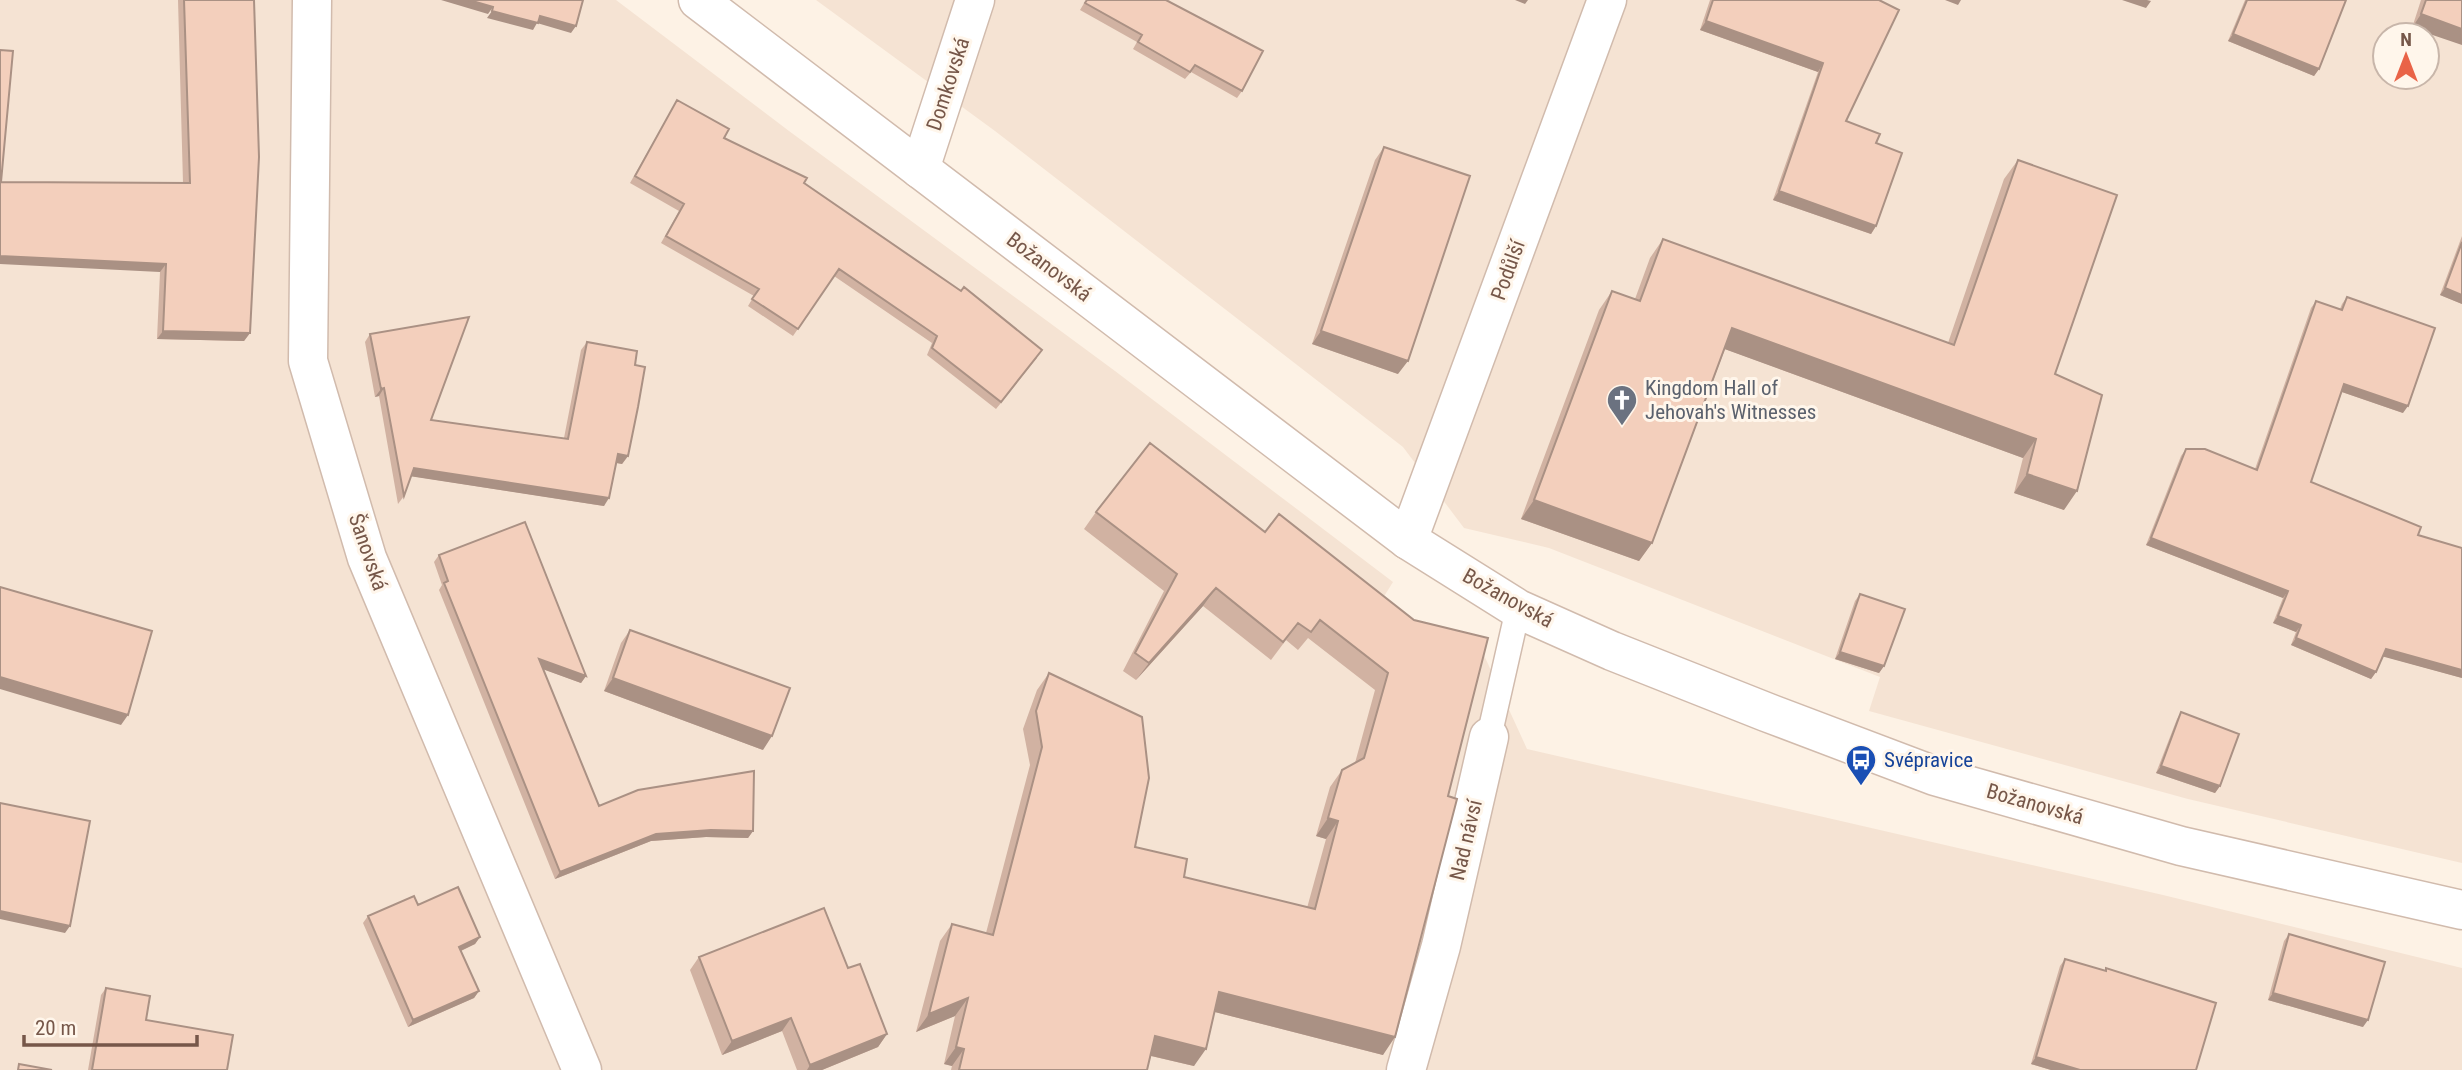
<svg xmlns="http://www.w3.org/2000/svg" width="2462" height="1070" font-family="'Roboto Condensed',sans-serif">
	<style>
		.residential { fill: #f5e3d3; fill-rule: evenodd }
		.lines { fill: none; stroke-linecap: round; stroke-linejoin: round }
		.service-casing { stroke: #d1bbad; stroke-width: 27 }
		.minor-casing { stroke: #d1bbad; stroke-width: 41 }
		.tertiary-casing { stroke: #d1bbad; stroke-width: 41 }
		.service { stroke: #fff; stroke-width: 24 }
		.minor { stroke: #fff; stroke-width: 38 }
		.tertiary { stroke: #fff; stroke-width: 38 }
		.wall { fill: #d1b2a2 }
		.shaded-wall { fill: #aa9184 }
		.building { fill: #f3cfbc; stroke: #aa9184; stroke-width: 2 }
		.labels { text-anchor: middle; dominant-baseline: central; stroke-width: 6; stroke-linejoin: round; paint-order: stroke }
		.street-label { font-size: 21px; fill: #765749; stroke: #fff6eb }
		.worship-label { font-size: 21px; fill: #5b616d; stroke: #fff6eb; text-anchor: start }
		.transit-label { font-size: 21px; fill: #164399; stroke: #fff6eb; text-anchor: start }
	</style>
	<rect width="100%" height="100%" fill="#fdf2e5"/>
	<path class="residential" d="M0 0H616L789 131 1115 371 1393 582 1373 614 1483 653 1527 749 2163 895 2462 968V1070H0Z
		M816 0H2462V863L2188 799 1869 711 1880 677 1549 548 1464 528 1403 447 995 131ZM2385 35H2427V77H2385Z"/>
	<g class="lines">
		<g class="service-casing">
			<path id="service" d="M1489 737 1518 609"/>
		</g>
		<g class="minor-casing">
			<path id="minor" d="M312 0 308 361 367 558 582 1070
				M920 169 975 0
				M1408 540 1607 0
				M1406 1070 1441 946 1489 737"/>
		</g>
		<g class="tertiary-casing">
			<path id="tertiary" d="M698 0 1408 540 1518 609 1612 651 1766 712 1935 776 2181 846 2462 910"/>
		</g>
		<use href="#service" class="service"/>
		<use href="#minor" class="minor"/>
		<use href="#tertiary" class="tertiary"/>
	</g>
	<path class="wall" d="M178 0H254L250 333 244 341 157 339 160 272 1 182 183 183Z
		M1086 0H1166L1242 91 1237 98 1191 72 1185 79 1133 49 1137 42 1080 10Z
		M1710 0H1879L1846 121 1876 143V226L1871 234 1773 200 1818 72 1700 30Z
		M2245 0H2346L2319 69 2314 76 2228 41Z
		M2421 0H2462L2412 28Z
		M677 100 724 138 804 183 1037 358 996 409 927 355 932 343 834 276 793 336 748 306 754 296 661 243 679 211 630 183Z
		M1384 147 1398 374 1312 344 1375 160Z
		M2018 160 2055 374 2064 510 2014 493 2023 458 1725 349 1652 543 1639 561 1521 519 1599 310 1612 291 1635 299 1650 258 1663 239 1948 343 2004 179Z
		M2462 236V304L2440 295Z
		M2347 297 2403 413 2342 392 2311 482 2418 535 2462 678 2383 656 2376 672 2371 679 2291 645 2296 632 2273 623 2283 598 2146 545 2181 456 2186 449 2255 469 2311 308 2316 301 2340 309 2342 304Z
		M370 334 431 420 564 438 581 350 587 342 635 365 628 456 622 464 616 463 604 506 411 476 404 496 398 504 379 396 375 397 365 342Z
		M1096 512 1265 532 1414 620 1448 796 1383 1055 1215 1012 1194 1066 1151 1056 1147 1070H951L952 1066 944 1064 955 1016 916 1032 940 941 952 924 986 933 1030 765 1023 729 1037 690 1049 673 1135 847 1184 877 1307 908 1326 839 1316 836 1330 787 1342 770 1355 763 1375 690 1308 638 1298 650 1286 640 1271 660 1203 606 1136 680 1123 671 1164 591 1084 529Z
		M439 555 586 676 581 683 543 669 599 806 753 831 748 838 706 837 651 841 555 879 439 590 442 585 434 562Z
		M1860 594 1884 666 1879 673 1835 659 1855 601Z
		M630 630 763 750 604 691 621 643Z
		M2181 712 2220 786 2215 793 2156 773 2177 719Z
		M418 905 480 937 475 944 461 951 479 991 474 998 408 1027 363 923 368 916Z
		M2289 934 2363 1027 2268 1000 2284 941Z
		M699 957 848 968 887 1034 878 1047 822 1070H797L782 1031 722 1055 690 970Z
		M2065 959 2104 971 2106 968 2196 1070H2051L2031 1064 2060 966Z
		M106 988 146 1020 227 1070H88L101 995Z"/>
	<path class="shaded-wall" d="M441 0H469L493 7 488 14Z
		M1515 0H1528L1525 4Z
		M1945 0H1961L1958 5Z
		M2122 0H2147L2151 1 2146 8Z
		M492 11 540 16 576 26 571 33 537 23 533 30 487 18Z
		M2421 14 2462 29V45L2412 28Z
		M1706 21 1823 63 1818 72 1700 30Z
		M2233 34 2319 69 2314 76 2228 41Z
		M1779 191 1876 226 1871 234 1773 200Z
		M0 256 166 264 160 272 0 264Z
		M2445 288 2462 295V304L2440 295Z
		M1732 328 2036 439 2023 458 1719 347Z
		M163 331 250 333 244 341 157 339Z
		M1321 331 1408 361 1398 374 1312 344Z
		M2344 384 2408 406 2403 413 2339 391Z
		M384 388 379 396 375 397 381 389Z
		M618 454 628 456 622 464 612 462Z
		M414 468 609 498 604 506 409 476Z
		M2027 474 2077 491 2064 510 2014 493Z
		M1534 500 1652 543 1639 561 1521 519Z
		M2151 538 2288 591 2283 598 2146 545Z
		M1216 588 1203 606 1136 680 1149 663Z
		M2278 616 2301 625 2296 632 2273 623Z
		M2296 638 2376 672 2371 679 2291 645Z
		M2386 649 2462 670V678L2381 656Z
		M1840 652 1884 666 1879 673 1835 659Z
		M539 659 586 676 581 683 534 666Z
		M0 677 128 715 121 725 0 689Z
		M613 678 772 736 763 750 604 691Z
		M2161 766 2220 786 2215 793 2156 773Z
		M1328 818 1338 821 1326 839 1316 836Z
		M711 830 753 831 748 838 706 837 651 841 555 879 560 872 656 834Z
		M0 911 70 926 65 933 0 919Z
		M480 937 475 944 454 954 459 947Z
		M479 991 474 998 408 1027 413 1020Z
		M1219 992 1395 1037 1383 1055 1207 1010Z
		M2273 993 2368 1020 2363 1027 2268 1000Z
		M968 998 955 1016 916 1032 929 1014Z
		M791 1018 782 1031 722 1055 732 1041Z
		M887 1034 878 1047 822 1070H807L810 1065Z
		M1155 1036 1206 1049 1194 1066 1143 1054Z
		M956 1047 964 1049 952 1066 944 1064Z
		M2036 1057 2080 1070H2051L2031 1064Z"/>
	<path class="building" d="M184 0H254L259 157 250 333 163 331 166 264 0 256V50L13 51 1 182 190 183Z
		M469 0H583L576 26 540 16 538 23 492 11 493 7Z
		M1087 0H1166L1263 51 1242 91 1195 65 1190 72 1138 42 1142 35 1085 3Z
		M1713 0H1879L1899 10 1846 121 1880 134 1876 143 1902 153 1876 226 1779 191 1823 63 1706 21Z
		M2247 0H2346L2319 69 2233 34Z
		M2426 0H2462V29L2421 14Z
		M677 100 729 129 724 138 807 178 804 183 961 291 964 287 1042 350 1001 402 932 348 937 336 839 269 798 329 752 299 759 289 666 236 684 204 635 176Z
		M1384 147 1470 176 1408 361 1321 331Z
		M2018 160 2117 195 2055 374 2102 395 2077 491 2027 474 2036 439 1732 328 1652 543 1534 500 1612 291 1640 301 1663 239 1954 345Z
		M2462 242V295L2445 288Z
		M2347 297 2435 328 2408 406 2344 384 2311 482 2421 527 2418 535 2462 548V670L2386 649 2376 672 2296 638 2301 625 2278 616 2288 591 2151 538 2186 449H2205L2257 470 2316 301 2342 310Z
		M469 317 431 420 568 439 587 342 637 351 635 365 645 367 638 407 628 456 618 454 609 498 414 468 404 496 384 388 381 389 370 334Z
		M1150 443 1265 532 1279 514 1414 620 1488 638 1448 796 1457 799 1395 1037 1219 992 1206 1049 1155 1036 1147 1070H959L964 1049 956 1047 968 998 929 1014 952 924 993 935 1042 747 1036 711 1049 673 1142 717 1149 778 1135 847 1187 859 1184 877 1315 909 1338 821 1328 818 1342 770 1364 758 1388 673 1320 620 1311 632 1298 623 1283 642 1216 588 1149 663 1135 653 1177 574 1096 512Z
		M525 522 586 676 539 659 599 806 638 790 754 771 753 831 711 830 656 834 560 872 444 583 448 581 439 555Z
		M0 587 152 631 128 715 0 677Z
		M1860 594 1905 609 1884 666 1840 652Z
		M630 630 790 688 772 736 613 678Z
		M2181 712 2239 734 2220 786 2161 766Z
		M0 803 90 821 70 926 0 911Z
		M458 887 480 937 459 947 479 991 413 1020 368 916 414 896 418 905Z
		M824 908 848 968 860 964 887 1034 810 1065 791 1018 732 1041 699 957Z
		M2289 934 2385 962 2368 1020 2273 993Z
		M2065 959 2106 971V968L2216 1003 2196 1070H2080L2036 1057Z
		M106 988 150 996 146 1020 233 1035 227 1070H92Z
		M19 1064 52 1070H18Z"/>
	<defs>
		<g id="church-pin" transform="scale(1.575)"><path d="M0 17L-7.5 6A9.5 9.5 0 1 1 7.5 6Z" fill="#6b7280" stroke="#fff6eb"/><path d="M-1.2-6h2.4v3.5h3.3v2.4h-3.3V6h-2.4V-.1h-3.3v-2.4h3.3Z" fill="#fff"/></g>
		<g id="bus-pin" transform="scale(1.575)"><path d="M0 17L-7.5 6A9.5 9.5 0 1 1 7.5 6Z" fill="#1a4fb4" stroke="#fff6eb"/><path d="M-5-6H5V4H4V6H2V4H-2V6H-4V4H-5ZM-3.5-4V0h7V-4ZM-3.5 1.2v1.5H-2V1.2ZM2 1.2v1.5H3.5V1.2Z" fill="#fff"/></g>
	</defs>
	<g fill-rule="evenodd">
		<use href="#church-pin" x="1622" y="400"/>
		<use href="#bus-pin" x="1861" y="760"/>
	</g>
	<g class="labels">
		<g class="street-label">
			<text transform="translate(948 84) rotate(-72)">Domkovská</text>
			<text transform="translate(1049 267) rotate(37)">Božanovská</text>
			<text transform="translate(1508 270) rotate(-70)">Podůlší</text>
			<text transform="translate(368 552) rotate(71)">Šanovská</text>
			<text transform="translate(1508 598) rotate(29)">Božanovská</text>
			<text transform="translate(2035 804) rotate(16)">Božanovská</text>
			<text transform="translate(1466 840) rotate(-77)">Nad návsí</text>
		</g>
		<g class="worship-label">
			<text x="1645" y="388">Kingdom Hall of<tspan x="1645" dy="24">Jehovah's Witnesses</tspan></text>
		</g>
		<g class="transit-label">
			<text x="1884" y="760">Svépravice</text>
		</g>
	</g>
	<g transform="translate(2406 56)"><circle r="33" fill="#fff6eb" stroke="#c8b6aa" stroke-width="2"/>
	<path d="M0-5L12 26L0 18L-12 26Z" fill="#e96347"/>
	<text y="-10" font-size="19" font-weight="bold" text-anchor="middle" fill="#765749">N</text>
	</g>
	<path d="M24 1035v10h173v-10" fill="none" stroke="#765749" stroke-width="3.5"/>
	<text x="35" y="1035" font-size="21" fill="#765749" stroke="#fff6eb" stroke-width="5" paint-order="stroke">20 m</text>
</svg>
